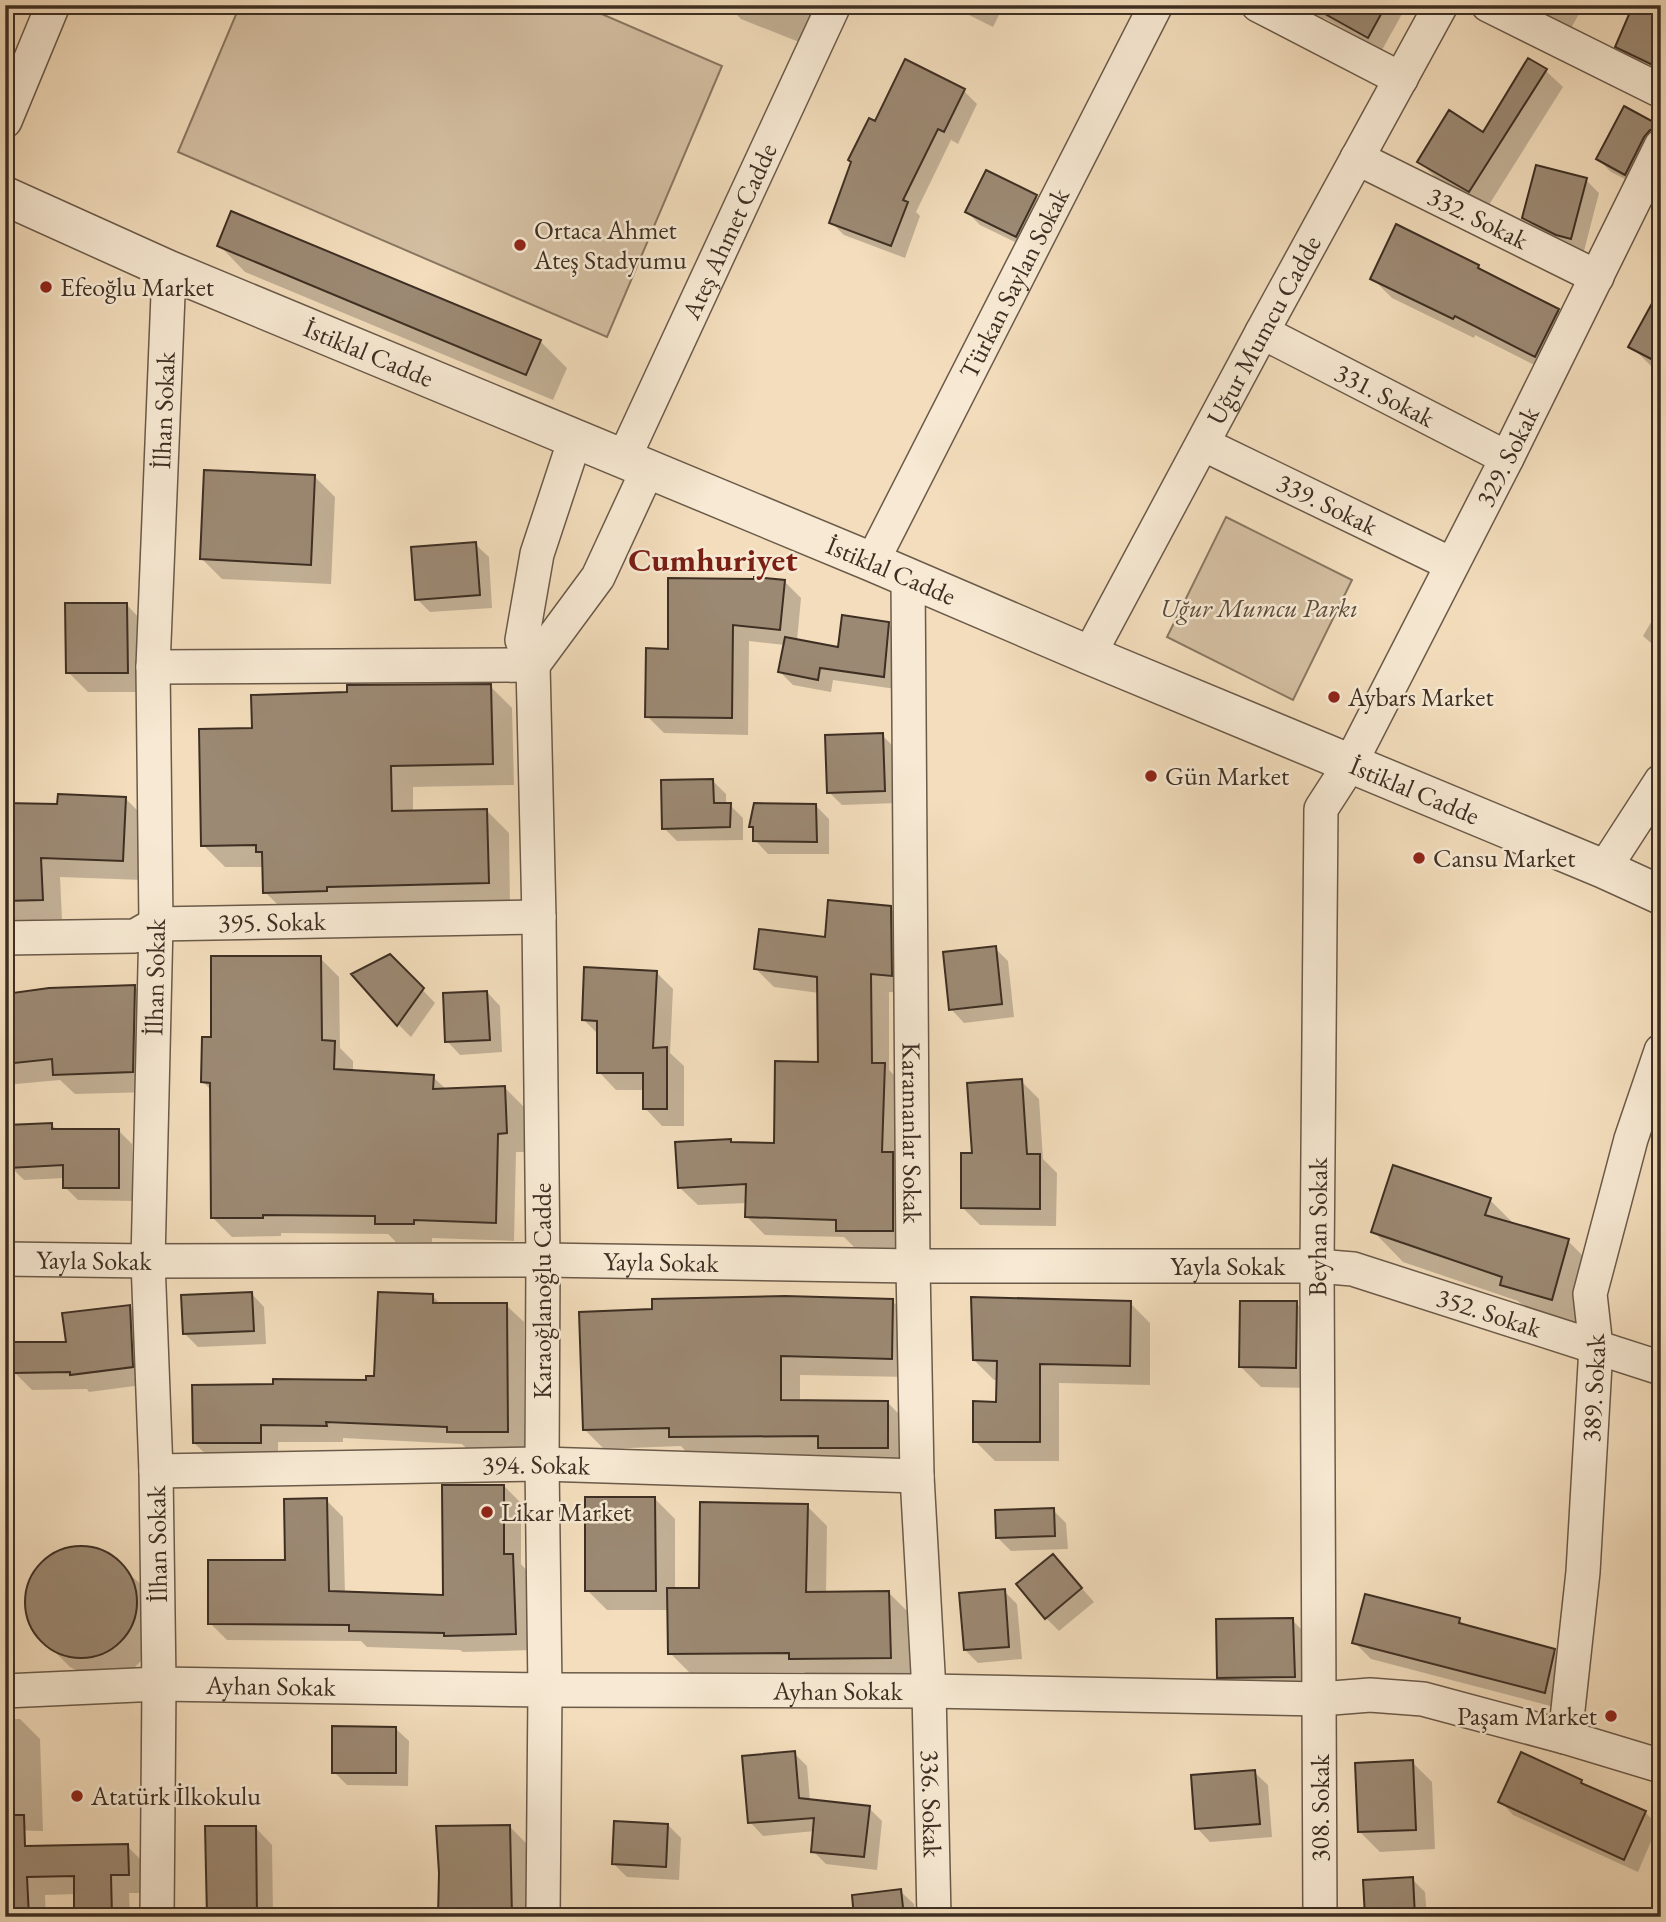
<svg xmlns="http://www.w3.org/2000/svg" width="1666" height="1922" font-family="'EB Garamond',serif">
	<style>
		.green { fill: #d4bfa2; stroke: #897762; stroke-width: 2 }
		.shadow { fill: #0003 }
		.building { fill: #9c8973; stroke: #3e2f23; stroke-width: 2 }
		.lines { fill: none; stroke-linecap: round; stroke-linejoin: round }
		.minor-casing { stroke: #6b5a49; stroke-width: 36 }
		.tertiary-casing { stroke: #6b5a49; stroke-width: 41 }
		.minor { stroke: #f7e9d3; stroke-width: 33 }
		.tertiary { stroke: #f7e9d3; stroke-width: 38 }
		.poi-dot { fill: #8f2418; stroke: #f7e9d3; stroke-width: 2.5 }
		.labels { text-anchor: middle; dominant-baseline: central; stroke-width: 5; stroke-linejoin: round; paint-order: stroke }
		.street-label { font-size: 26px; fill: #3e2f23; stroke: #f7e9d3 }
		.poi-label { font-size: 26px; fill: #3e2f23; stroke: #f7e9d3; text-anchor: start }
		.park-label { font-size: 26px; font-style: italic; fill: #5c4c3c; stroke: #f7e9d3 }
		.district-label { font-size: 33px; font-weight: bold; fill: #7a1f14; stroke: #f7e9d3 }
	</style>
	<rect width="100%" height="100%" fill="#f3ddbc"/>
	<filter id="stains"><feTurbulence type="fractalNoise" baseFrequency=".00286" numOctaves="4"/><feColorMatrix values="0 0 0 0 .2 0 0 0 0 .09 0 0 0 0 .02 0 0 0 .5 -.17"/></filter>
	<radialGradient id="worn" r=".72"><stop offset=".6" stop-color="#630" stop-opacity="0"/><stop offset="1" stop-color="#630" stop-opacity=".3"/></radialGradient>
	<path class="green" d="M240 5H581L722 66 607 337 178 152Z
		M1226 517 1352 580 1293 700 1167 637Z"/>
	<path class="shadow" d="M727 5H825L809 46 741 19Z
		M949 5H1004L993 27Z
		M1292 5H1407L1382 50 1324 18 1322 21Z
		M1528 5H1584L1570 30 1534 12Z
		M1661 19V79L1637 66 1617 46Z
		M1529 60 1546 71 1563 87 1487 208 1436 178 1419 161 1483 134Z
		M906 62 964 91 977 104 958 144 951 140 916 212 920 216 905 258 844 235 831 222Z
		M1624 109 1661 128V146L1639 186 1611 172 1598 159Z
		M987 172 1036 197 1049 210 1029 249 980 225 967 212Z
		M1586 180 1599 193 1584 251 1571 248 1538 231 1524 218Z
		M219 245 540 341 567 368 553 400 245 272Z
		M1478 266 1487 274 1558 311 1578 331 1556 376 1475 335 1474 338 1392 298 1372 278Z
		M1661 306V372L1651 366 1631 346Z
		M315 477 335 497 331 584 222 579 202 559Z
		M475 544 489 557 492 608 430 612 417 599Z
		M784 581 801 598 797 641 840 649 888 623 901 636 896 689 833 680 831 692 793 685 780 672 785 645 749 641 748 735 664 733 647 716 670 650Z
		M126 604 146 625 147 692H88L68 672Z
		M1661 605V652L1643 636Z
		M490 686 512 708 514 785 413 787V812L487 811 509 833 510 905 287 914 265 892 264 867H225L203 845Z
		M882 735 895 748 898 803 842 805 829 792Z
		M712 780 726 794V805H730L743 818V840L677 841 664 828Z
		M125 798 145 818 143 880 60 877 62 919 5 921V805H59Z
		M816 806 829 819V854H768L755 840V830L751 826Z
		M890 908 909 926V993L889 992V1070L902 1083 911 1248 856 1249 844 1237 765 1235 746 1216 747 1203 698 1205 679 1187 730 1140 733 1143 776 1145 820 1063 819 993 774 987 756 969 827 939Z
		M995 948 1008 961 1014 1017 964 1023 951 1009Z
		M390 956 435 1003 411 1037 398 1024Z
		M320 958 339 977 340 1048 353 1061V1072L433 1077 447 1090 505 1088 524 1107 526 1152H516L514 1241 432 1238V1242H396L388 1234 281 1233V1236L232 1237 213 1218 212 1091 203 1082 213 1039Z
		M656 972 673 989 670 1053 684 1066V1126H662L645 1108V1090H616L599 1072V1035L583 1019Z
		M135 987 155 1007 153 1092 75 1094 60 1080 5 1085V995Z
		M487 992 500 1006 502 1052 460 1055 447 1041Z
		M1021 1081 1039 1099 1043 1159 1057 1173 1056 1226 980 1225 962 1207 973 1155Z
		M51 1124 57 1130 119 1131 132 1144V1201L78 1200 65 1187V1178L24 1180 11 1167Z
		M1490 1200 1516 1226 1568 1241 1598 1271 1582 1330 1533 1316 1518 1301 1403 1262 1373 1231Z
		M251 1293 264 1307 266 1344 198 1347 185 1334Z
		M432 1295 441 1305H506L524 1322V1448H466L462 1444 343 1438V1442H278V1459L212 1460 194 1443 376 1378Z
		M892 1301 912 1320 910 1377 800 1375V1402L888 1403 907 1422V1467L839 1466 828 1455 690 1456 681 1446 604 1449 585 1430Z
		M1130 1303 1150 1323V1385L1059 1383V1461H995L975 1441 998 1403V1380H994L974 1360Z
		M1296 1303 1316 1323 1315 1388 1261 1387 1241 1367Z
		M130 1307 148 1325 150 1384 89 1392 87 1389 32 1390 14 1372Z
		M1661 1484V1566L1651 1556Z
		M504 1486 521 1503V1564L529 1573 532 1650 463 1652 460 1650 367 1647 361 1641 227 1640 210 1623 286 1562 326 1500 343 1517 345 1594 444 1597Z
		M655 1499 675 1519V1590L701 1589 807 1506 827 1526 826 1594 889 1593 909 1613 910 1677 811 1679 804 1672 690 1673 670 1653 669 1610H607L587 1590Z
		M1053 1510 1066 1523 1068 1549 1011 1551 998 1538Z
		M72 1548H91L108 1555 144 1587 148 1654 135 1667 120 1675H86L70 1667 37 1634 29 1618 27 1600 30 1582 40 1566 55 1554Z
		M1053 1556 1094 1602 1059 1631 1046 1618Z
		M1004 1591 1017 1604 1022 1659 978 1663 965 1650Z
		M1292 1620 1312 1640 1314 1696 1239 1697 1219 1677Z
		M1459 1620 1466 1627 1554 1651 1571 1668 1562 1709 1371 1659 1354 1642Z
		M5 1719H20L40 1739 43 1831 5 1830Z
		M395 1728 409 1741 408 1786 347 1785 334 1772Z
		M794 1753 807 1766 810 1801 869 1808 882 1821 877 1870 826 1864 813 1851 815 1831 763 1836 750 1822Z
		M1412 1762 1432 1782 1435 1849 1380 1852 1360 1832Z
		M1254 1772 1268 1785 1272 1837 1210 1842 1197 1828Z
		M1581 1782 1586 1787 1645 1812 1658 1825 1638 1872 1513 1815 1500 1801Z
		M668 1825 681 1838 679 1880 627 1877 614 1864Z
		M255 1827 272 1845 273 1915 364 1917H208Z
		M510 1827 528 1845V1917H439Z
		M127 1846 146 1865 147 1893H129L130 1917H76V1894L45 1895 46 1917H5L26 1848Z
		M1412 1879 1425 1892 1427 1917H1367Z
		M900 1891 914 1904 915 1917H856Z"/>
	<path class="building" d="M1309 5H1386L1368 38Z
		M1633 5 1661 17V69L1615 47Z
		M1528 58 1547 69 1469 192 1417 162 1449 110 1483 132Z
		M905 59 965 89 944 132 938 129 903 200 908 202 891 246 829 223 851 162 848 160 869 118 875 121Z
		M1624 106 1661 126 1650 130 1644 137 1625 175 1596 159Z
		M1536 165 1587 178 1571 239 1556 235 1522 218Z
		M986 170 1037 195 1016 237 965 212Z
		M231 211 541 340 526 375 217 246Z
		M1396 224 1479 265 1478 268 1559 309 1535 357 1455 316 1453 319 1370 279Z
		M1661 287V364L1628 347Z
		M204 470 315 475 311 565 200 559Z
		M476 542 480 595 415 600 411 547Z
		M754 577 785 580 780 630 733 625 732 718 645 717 646 648 668 649V578L754 579Z
		M65 603H127L128 673H66Z
		M842 615 889 622 884 677 820 668 818 680 778 672 785 637 838 647Z
		M491 684 493 764 391 766 392 811 487 809 489 883 327 887V891L263 893 262 852H256V845L201 846 199 729 252 728 251 695 347 692V685Z
		M883 733 885 791 827 793 825 735Z
		M713 779 714 803H731L730 827 662 829 661 780Z
		M58 794 126 797 123 861 41 858 43 900 5 901V803L57 804Z
		M754 803 816 804 817 842 753 841V827H749Z
		M828 900 891 906 892 976 871 974 872 1063H885L882 1152H893V1231H836V1220L745 1217 746 1184 678 1188 675 1142 731 1139V1142L774 1143 775 1061 818 1062 817 977 754 969 759 929 825 937Z
		M996 946 1002 1004 949 1010 943 952Z
		M390 954 424 988 397 1026 351 974Z
		M211 956H321L322 1040 335 1041 334 1069 434 1075 433 1089 505 1086 507 1133 498 1134 496 1223 414 1220V1224H375V1216L263 1215V1218H211L210 1083 201 1082 202 1037H211Z
		M584 967 657 971 653 1048 667 1047V1109H643V1073H597V1021L582 1020Z
		M135 985 133 1072 53 1075 52 1059 5 1064V994L49 988Z
		M487 991 490 1040 445 1042 443 993Z
		M1022 1079 1027 1154H1040V1209L961 1208V1153H972L967 1083Z
		M52 1123V1129H119V1188H63V1165L9 1168 7 1125Z
		M1393 1165 1491 1198 1485 1215 1569 1239 1552 1300 1500 1285 1502 1277 1371 1232Z
		M252 1292 254 1331 183 1334 181 1295Z
		M378 1292 433 1294V1303H507L508 1432H447V1427L326 1422 327 1426 261 1425V1443H193L192 1385 273 1384V1379L366 1380V1376H374Z
		M785 1296 893 1299 892 1359 781 1356V1400L888 1401V1448H818V1436L669 1437V1428L583 1430 579 1312 652 1309V1299Z
		M971 1297 1131 1301 1130 1366 1040 1364V1442H973V1401L996 1402 997 1361 973 1360Z
		M1240 1301H1297L1296 1368 1239 1367Z
		M130 1305 133 1367 70 1375V1372L13 1373 12 1342H66L62 1313Z
		M442 1485H504V1554H513L516 1634 444 1636V1633L349 1631V1625L208 1624V1560H285L284 1499 327 1498 329 1591 443 1595Z
		M585 1497H655L656 1591H585Z
		M700 1502 808 1504 806 1592 889 1591 891 1658 789 1659V1653L668 1654 667 1588H699Z
		M1054 1508 1055 1536 996 1538 995 1510Z
		M25 1602a56 56 0 1 1 112 0a56 56 0 1 1-112 0Z
		M1053 1554 1082 1588 1045 1619 1016 1584Z
		M1005 1589 1009 1647 964 1650 959 1593Z
		M1365 1594 1460 1618 1459 1623 1555 1649 1545 1693 1352 1643Z
		M1293 1618 1295 1677 1217 1678 1216 1619Z
		M332 1726 396 1727V1773H332Z
		M795 1751 799 1798 870 1806 864 1857 811 1852 814 1818 748 1823 742 1756Z
		M1521 1752 1582 1780 1581 1783 1646 1811 1624 1860 1498 1802Z
		M1413 1760 1416 1830 1358 1832 1355 1763Z
		M1255 1770 1260 1824 1195 1829 1191 1775Z
		M5 1815H24L25 1846 128 1844 129 1875H111L112 1917H74V1876L27 1877 29 1917H5Z
		M614 1821 668 1824 666 1867 612 1864Z
		M510 1825 512 1917H438L439 1873 436 1826Z
		M205 1826H256L257 1917H207Z
		M1413 1877 1415 1917H1365L1363 1880Z
		M901 1889 904 1917H854L852 1895Z"/>
	<g class="lines">
		<g class="minor-casing">
			<g id="minor">
				<path d="M1258 5 1401 79"/>
				<path d="M1488 5 1661 91"/>
				<path d="M5 121 53 5"/>
				<path id="s1" d="M1357 158 1597 277"/>
				<path id="s2" d="M1262 332 1507 458"/>
				<path id="s3" d="M1203 444 1451 564"/>
				<path id="s4" d="M624 458 834 5"/>
				<path id="s5" d="M872 562 1156 5"/>
				<path id="s6" d="M908 577 913 1266 917 1476 929 1691 934 1917"/>
				<path id="s7" d="M1089 655 1262 332 1441 5"/>
				<path d="M533 665 598 577 648 469"/>
				<path d="M153 667 533 665"/>
				<path d="M1604 869 1661 781"/>
				<path id="s8" d="M5 938 135 936 156 924 539 917"/>
				<path id="s9" d="M5 1259 148 1261 543 1260 913 1266H1317L1353 1269 1661 1368"/>
				<path id="s10" d="M156 1471 542 1464 917 1476"/>
				<path id="s11" d="M5 1691 159 1684 545 1690 929 1691 1320 1699 1370 1695 1423 1699 1565 1737 1661 1766"/>
				<path id="s12" d="M1565 1737 1583 1572 1596 1347 1590 1294 1631 1139 1661 1051"/>
				<path id="s13" d="M157 1917 159 1684 156 1471 148 1261 156 924 153 667 169 270"/>
				<path d="M543 1917 545 1690 542 1464 543 1260 539 917 533 665 522 640 537 554 575 439"/>
				<path id="s14" d="M1320 1917 1317 1266 1321 809 1350 764 1507 458 1661 146"/>
			</g>
		</g>
		<g class="tertiary-casing">
			<g id="tertiary">
				<path id="s15" d="M5 196 169 270 872 562 1089 655 1604 869 1661 895"/>
			</g>
		</g>
		<use href="#minor" class="minor"/>
		<use href="#tertiary" class="tertiary"/>
	</g>
	<g class="poi-dot">
		<circle cx="520" cy="245" r="7"/>
		<circle cx="46" cy="287" r="7"/>
		<circle cx="1334" cy="697" r="7"/>
		<circle cx="1151" cy="776" r="7"/>
		<circle cx="1419" cy="858" r="7"/>
		<circle cx="487" cy="1512" r="7"/>
		<circle cx="1611" cy="1716" r="7"/>
		<circle cx="77" cy="1796" r="7"/>
	</g>
	<g class="labels">
		<g class="street-label">
			<text stroke="none"><textPath href="#s1" startOffset="135">332. Sokak</textPath></text>
			<text stroke="none"><textPath href="#s4" startOffset="250">Ateş Ahmet Cadde</textPath></text>
			<text stroke="none"><textPath href="#s5" startOffset="313">Türkan Saylan Sokak</textPath></text>
			<text stroke="none"><textPath href="#s7" startOffset="369">Uğur Mumcu Cadde</textPath></text>
			<text stroke="none"><textPath href="#s15" startOffset="396">İstiklal Cadde</textPath></text>
			<text stroke="none"><textPath href="#s2" startOffset="138">331. Sokak</textPath></text>
			<text stroke="none"><textPath href="#s13" startOffset="1507">İlhan Sokak</textPath></text>
			<text stroke="none"><textPath href="#s14" startOffset="1507">329. Sokak</textPath></text>
			<text stroke="none"><textPath href="#s3" startOffset="138">339. Sokak</textPath></text>
			<text stroke="none"><textPath href="#s15" startOffset="962">İstiklal Cadde</textPath></text>
			<text stroke="none"><textPath href="#s15" startOffset="1530">İstiklal Cadde</textPath></text>
			<text stroke="none"><textPath href="#s8" startOffset="270">395. Sokak</textPath></text>
			<text stroke="none"><textPath href="#s13" startOffset="940">İlhan Sokak</textPath></text>
			<text stroke="none"><textPath href="#s6" startOffset="556">Karamanlar Sokak</textPath></text>
			<text stroke="none"><textPath href="#s14" startOffset="690">Beyhan Sokak</textPath></text>
			<text stroke="none"><textPath href="#s9" startOffset="89">Yayla Sokak</textPath></text>
			<text stroke="none"><textPath href="#s9" startOffset="656">Yayla Sokak</textPath></text>
			<text stroke="none"><textPath href="#s9" startOffset="1223">Yayla Sokak</textPath></text>
			<text transform="translate(542 1291) rotate(-90)">Karaoğlanoğlu Cadde</text>
			<text stroke="none"><textPath href="#s9" startOffset="1491">352. Sokak</textPath></text>
			<text stroke="none"><textPath href="#s12" startOffset="350">389. Sokak</textPath></text>
			<text stroke="none"><textPath href="#s10" startOffset="380">394. Sokak</textPath></text>
			<text transform="translate(157 1544) rotate(-91)">İlhan Sokak</text>
			<text stroke="none"><textPath href="#s11" startOffset="266">Ayhan Sokak</textPath></text>
			<text stroke="none"><textPath href="#s11" startOffset="833">Ayhan Sokak</textPath></text>
			<text stroke="none"><textPath href="#s6" startOffset="1227">336. Sokak</textPath></text>
			<text transform="translate(1320 1808) rotate(-90)">308. Sokak</text>
		</g>
		<g class="poi-label">
			<text x="534" y="230">Ortaca Ahmet<tspan x="534" dy="30">Ateş Stadyumu</tspan></text>
			<text x="60" y="287">Efeoğlu Market</text>
			<text x="1348" y="697">Aybars Market</text>
			<text x="1165" y="776">Gün Market</text>
			<text x="1433" y="858">Cansu Market</text>
			<text x="501" y="1512">Likar Market</text>
			<text x="1597" y="1716" text-anchor="end">Paşam Market</text>
			<text x="91" y="1796">Atatürk İlkokulu</text>
		</g>
		<g class="park-label">
			<text x="1259" y="608">Uğur Mumcu Parkı</text>
		</g>
		<g class="district-label">
			<text x="713" y="559">Cumhuriyet</text>
		</g>
	</g>
	<rect width="1666" height="1922" fill="none" stroke="#f3ddbc" stroke-width="28"/>
	<rect x="7" y="7" width="1652" height="1908" fill="none" stroke="#3e2f23" stroke-width="3.5"/>
	<rect x="14" y="14" width="1638" height="1894" fill="none" stroke="#3e2f23" stroke-width="2"/>
	<rect width="100%" height="100%" filter="url(#stains)"/>
	<rect width="100%" height="100%" fill="url(#worn)"/>
</svg>
